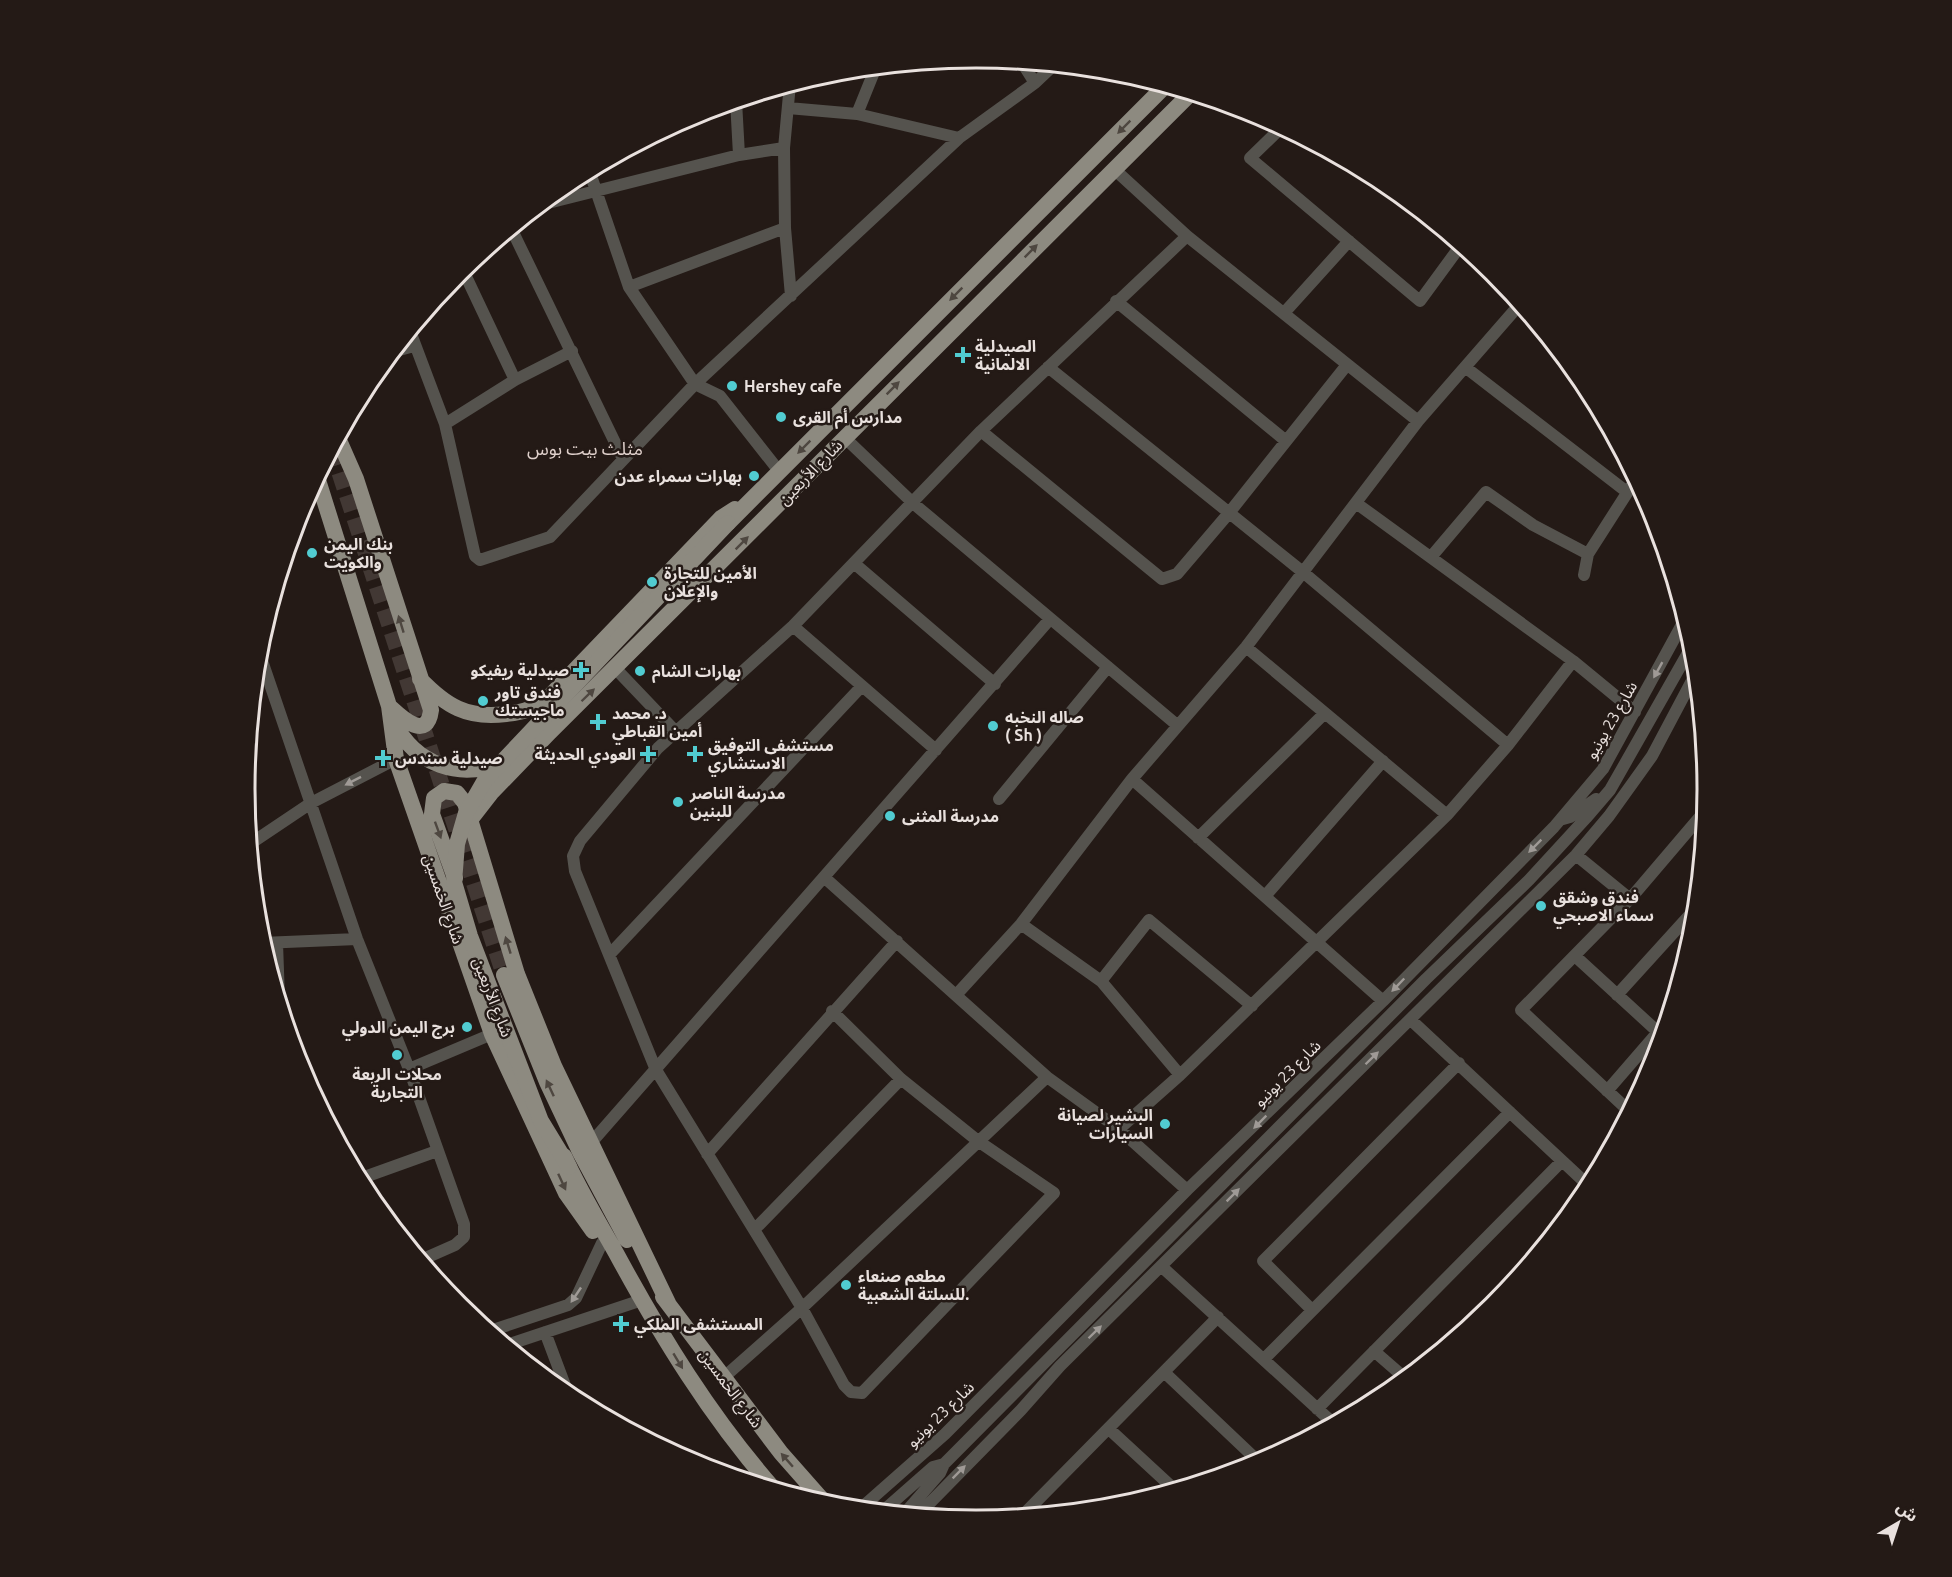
<svg xmlns="http://www.w3.org/2000/svg" width="1952" height="1577" font-family="Ubuntu,'Noto Sans Arabic',sans-serif">
	<style>
		.lines { fill: none; stroke-linecap: round; stroke-linejoin: round }
		.major-tunnel { stroke: #423834; stroke-width: 16; stroke-dasharray: 16 8; stroke-linecap: butt }
		.minor { stroke: #55534e; stroke-width: 12 }
		.major { stroke: #8d8a80; stroke-width: 16 }
		.major-bridge { stroke: #8d8a80; stroke-width: 16 }
		.oneway { fill: #4e4740 }
		.oneway2 { fill: #9f9a96 }
		.poi-dot { fill: #51ccd1; stroke: #241a16; stroke-width: 2 }
		.labels { text-anchor: middle; dominant-baseline: central; stroke-width: 5; stroke-linejoin: round; paint-order: stroke }
		.poi-label { font-size: 16px; font-weight: bold; fill: #e9e1de; stroke: #241a16; text-anchor: start }
		.street-label { font-size: 16px; fill: #e9e1de; stroke: #241a16 }
		.neighbourhood-label { font-size: 18px; fill: #dfd0cb; stroke: #241a16 }
		.rim { fill: none; stroke: #e9e1de; stroke-width: 3 }
	</style>
	<rect width="100%" height="100%" fill="#241a16"/>
	<g class="lines">
		<path class="major-tunnel" d="M332 450 504 975"/>
		<path class="minor" d="M1021 61 1035 83
			M790 84 784 148 785 228 791 296
			M736 101 739 155
			M788 108 857 114 959 138
			M857 114 876 67
			M1282 127 1250 158 1420 301 1461 245
			M1114 169 1187 236 1418 421
			M589 170 629 287 695 384 720 396 779 471
			M540 205 739 155 784 148
			M511 228 623 459
			M462 268 515 380
			M629 287 785 228
			M1116 301 1286 441
			M1284 313 1349 241
			M410 331 445 424 475 556 480 560 550 537 695 384 959 138 1035 83 1054 65
			M392 352 414 346
			M1048 367 1304 573 1508 745
			M1465 367 1627 492
			M445 424 515 380 572 351
			M981 431 1162 579 1177 574 1229 513 1346 366
			M844 437 914 504 1177 725
			M1356 503 1573 661 1635 712
			M1431 557 1486 492 1533 525 1588 554
			M855 564 995 684
			M1584 575 1588 554 1636 479
			M793 626 936 750
			M1246 647 1447 815
			M258 649 357 939 409 1069 464 1224V1237L455 1245 421 1260
			M615 668 677 733
			M1132 779 1383 1001
			M999 799 1108 667
			M1563 819 1570 817 1596 799
			M1198 838 1325 713
			M250 844 311 803 396 759
			M1576 855 1630 899
			M825 878 1047 1077 1119 1129 1187 1190
			M1266 895 1383 761
			M1021 924 1101 981 1180 1075
			M262 943 357 939
			M277 943 279 999
			M610 954 862 686
			M1575 956 1658 1032
			M1101 981 1149 920 1252 1006
			M957 994 1021 924 1132 779 1246 647 1418 421 1520 304
			M1617 995 1696 908
			M832 1011 901 1079 978 1141 1054 1193 862 1393 851 1392 844 1385 802 1308 656 1070 575 871 573 856 580 841 658 748 793 626 981 431 1187 236
			M1411 1020 1589 1186
			M409 1069 492 1034
			M1607 1091 1665 1024
			M1629 1111 1521 1010 1630 899 1705 811
			M1119 1129 1180 1075 1447 815 1508 745 1573 661
			M590 1144 1050 619
			M707 1154 897 941
			M359 1179 437 1151
			M754 1230 901 1079
			M1161 1266 1333 1423
			M1312 1310 1263 1261 1459 1063
			M490 1331 568 1305 576 1298 602 1243
			M545 1332 569 1396
			M507 1345 642 1300
			M1374 1351 1405 1378
			M1264 1359 1510 1112
			M1164 1372 1259 1462
			M723 1378 802 1308 1047 1077
			M1317 1409 1562 1161
			M1109 1429 1174 1489
			M860 1509 945 1434 1187 1190 1383 1001 1554 827 1603 769 1685 619
			M883 1511 933 1467 944 1464
			M905 1513 940 1473 944 1464 1426 979 1529 880 1586 818 1610 790 1693 644
			M919 1514 1021 1410 1060 1366 1576 855 1609 816 1652 756 1696 673
			M1023 1515 1218 1317"/>
		<path class="major" d="M338 438 356 479 431 710C427 743 400 716 389 706
			M317 477 389 706 396 759 492 1034 566 1193 593 1231
			M728 523 1166 85
			M420 679C446 706 467 719 506 714 523 712 535 709 548 698L721 518 735 509
			M394 723C416 765 459 780 503 762
			M472 828 470 820 491 793 549 733 1191 93
			M455 878 432 814 434 798 444 791 457 793 465 803 517 974 554 1066 669 1305
			M504 975 547 1082 581 1154 627 1240
			M564 1156C579 1189 598 1221 616 1253 661 1336 710 1416 773 1488
			M663 1297 781 1453 826 1504"/>
		<path class="major-bridge" d="M569 1167 541 1121 470 936 454 882 457 844 466 813 485 780 728 523"/>
	</g>
	<defs><path id="oneway-solid" d="M-6-.8H1V-3.2L6.5 0L1 3.2V.8H-6Z" transform="scale(1.5)"/></defs>
	<g class="oneway">
		<use href="#oneway-solid" transform="translate(1124 127) rotate(135)"/>
		<use href="#oneway-solid" transform="translate(1031 251) rotate(-45)"/>
		<use href="#oneway-solid" transform="translate(956 294) rotate(135)"/>
		<use href="#oneway-solid" transform="translate(893 388) rotate(-45)"/>
		<use href="#oneway-solid" transform="translate(804 447) rotate(135)"/>
		<use href="#oneway-solid" transform="translate(742 543) rotate(-45)"/>
		<use href="#oneway-solid" transform="translate(401 624) rotate(-107)"/>
		<use href="#oneway-solid" transform="translate(588 695) rotate(-44)"/>
		<use href="#oneway-solid" transform="translate(438 830) rotate(70)"/>
		<use href="#oneway-solid" transform="translate(508 945) rotate(-107)"/>
		<use href="#oneway-solid" transform="translate(550 1088) rotate(-115)"/>
		<use href="#oneway-solid" transform="translate(562 1182) rotate(65)"/>
		<use href="#oneway-solid" transform="translate(678 1361) rotate(59)"/>
		<use href="#oneway-solid" transform="translate(787 1460) rotate(-131)"/>
	</g>
	<g class="oneway2">
		<use href="#oneway-solid" transform="translate(1658 670) rotate(119)"/>
		<use href="#oneway-solid" transform="translate(353 781) rotate(153)"/>
		<use href="#oneway-solid" transform="translate(1535 846) rotate(135)"/>
		<use href="#oneway-solid" transform="translate(1398 985) rotate(134)"/>
		<use href="#oneway-solid" transform="translate(1372 1058) rotate(-44)"/>
		<use href="#oneway-solid" transform="translate(1260 1122) rotate(135)"/>
		<use href="#oneway-solid" transform="translate(1233 1195) rotate(-45)"/>
		<use href="#oneway-solid" transform="translate(576 1295) rotate(124)"/>
		<use href="#oneway-solid" transform="translate(1095 1332) rotate(-44)"/>
		<use href="#oneway-solid" transform="translate(959 1472) rotate(-45)"/>
	</g>
	<g class="poi-dot">
		<path d="M960 346h6v6h6v6h-6v6h-6v-6h-6v-6h6z"/>
		<circle cx="732" cy="386" r="6"/>
		<circle cx="781" cy="417" r="6"/>
		<circle cx="754" cy="476" r="6"/>
		<circle cx="312" cy="553" r="6"/>
		<circle cx="652" cy="582" r="6"/>
		<path d="M578 661h6v6h6v6h-6v6h-6v-6h-6v-6h6z"/>
		<circle cx="640" cy="671" r="6"/>
		<circle cx="483" cy="701" r="6"/>
		<path d="M595 713h6v6h6v6h-6v6h-6v-6h-6v-6h6z"/>
		<circle cx="993" cy="726" r="6"/>
		<path d="M645 745h6v6h6v6h-6v6h-6v-6h-6v-6h6z"/>
		<path d="M692 745h6v6h6v6h-6v6h-6v-6h-6v-6h6z"/>
		<path d="M380 749h6v6h6v6h-6v6h-6v-6h-6v-6h6z"/>
		<circle cx="678" cy="802" r="6"/>
		<circle cx="890" cy="816" r="6"/>
		<circle cx="1541" cy="906" r="6"/>
		<circle cx="467" cy="1027" r="6"/>
		<circle cx="397" cy="1055" r="6"/>
		<circle cx="1165" cy="1124" r="6"/>
		<circle cx="846" cy="1285" r="6"/>
		<path d="M618 1315h6v6h6v6h-6v6h-6v-6h-6v-6h6z"/>
	</g>
	<g class="labels">
		<g class="poi-label">
			<text x="975" y="346">الصيدلية<tspan x="975" dy="18">الالمانية</tspan></text>
			<text x="744" y="386">Hershey cafe</text>
			<text x="793" y="417">مدارس أم القرى</text>
			<text x="742" y="476" text-anchor="end">بهارات سمراء عدن</text>
			<text x="324" y="544">بنك اليمن<tspan x="324" dy="18">والكويت</tspan></text>
			<text x="664" y="573">الأمين للتجارة<tspan x="664" dy="18">والإعلان</tspan></text>
			<text x="569" y="670" text-anchor="end">صيدلية ريفيكو</text>
			<text x="652" y="671">بهارات الشام</text>
			<text x="495" y="692">فندق تاور<tspan x="495" dy="18">ماجيستك</tspan></text>
			<text x="612" y="713">د. محمد<tspan x="612" dy="18">أمين القباطي</tspan></text>
			<text x="1005" y="717">صاله النخبه<tspan x="1005" dy="18">( Sh )</tspan></text>
			<text x="708" y="745">مستشفى التوفيق<tspan x="708" dy="18">الاستشاري</tspan></text>
			<text x="636" y="754" text-anchor="end">العودي الحديثة</text>
			<text x="395" y="758">صيدلية سندس</text>
			<text x="690" y="793">مدرسة الناصر<tspan x="690" dy="18">للبنين</tspan></text>
			<text x="902" y="816">مدرسة المثنى</text>
			<text x="1553" y="897">فندق وشقق<tspan x="1553" dy="18">سماء الاصبحي</tspan></text>
			<text x="455" y="1027" text-anchor="end">برج اليمن الدولي</text>
			<text x="397" y="1074" text-anchor="middle">محلات الربعة<tspan x="397" dy="18">التجارية</tspan></text>
			<text x="1153" y="1115" text-anchor="end">البشير لصيانة<tspan x="1153" dy="18">السيارات</tspan></text>
			<text x="858" y="1276">مطعم صنعاء<tspan x="858" dy="18">للسلتة الشعبية.</tspan></text>
			<text x="634" y="1324">المستشفى الملكي</text>
		</g>
		<g class="street-label">
			<text transform="translate(810 472) rotate(-46)">شارع الأربعين</text>
			<text transform="translate(1611 720) rotate(-60)">شارع 23 يونيو</text>
			<text transform="translate(444 899) rotate(71)">شارع الخمسين</text>
			<text transform="translate(493 997) rotate(69)">شارع الأربعين</text>
			<text transform="translate(1287 1073) rotate(-45)">شارع 23 يونيو</text>
			<text transform="translate(731 1388) rotate(53)">شارع الخمسين</text>
			<text transform="translate(940 1414) rotate(-44)">شارع 23 يونيو</text>
		</g>
		<g class="neighbourhood-label">
			<text x="585" y="448">مثلث بيت بوس</text>
		</g>
	</g>
	<path d="M0 0H1952V1577H0ZM255 789a721 721 0 1 1 1442 0a721 721 0 1 1-1442 0Z" fill="#241a16" fill-rule="evenodd"/>
	<path class="rim" d="M255 789a721 721 0 1 1 1442 0a721 721 0 1 1-1442 0Z"/>
	<g transform="translate(1898 1523) rotate(39)" stroke="#241a16" stroke-width="4.5" paint-order="stroke">
	<path d="M0-4.5L10 22L0 15L-10 22Z" fill="#e9e1de"/>
	<text y="-9" font-size="16" font-weight="bold" text-anchor="middle" fill="#e9e1de">ش</text>
	</g>
</svg>
